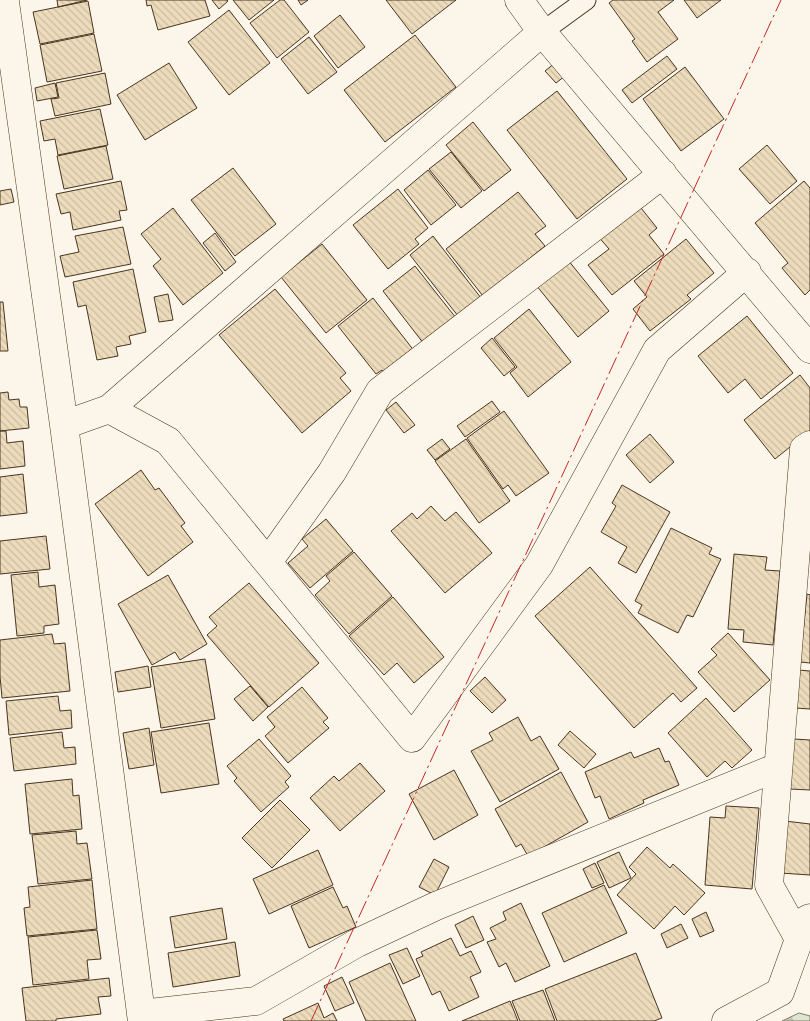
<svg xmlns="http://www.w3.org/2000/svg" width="810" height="1021" font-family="Rubik,sans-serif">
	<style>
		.forest { fill: url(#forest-firs); stroke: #887966 }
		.building { fill: url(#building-back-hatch); stroke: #4a3520 }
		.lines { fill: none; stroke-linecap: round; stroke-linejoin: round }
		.lane-casing { stroke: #4a3520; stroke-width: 21 }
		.street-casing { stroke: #4a3520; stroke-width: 29 }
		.lane { stroke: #fbf6e9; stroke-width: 19 }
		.street { stroke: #fbf6e9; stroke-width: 28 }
		.power { stroke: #c62828; stroke-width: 1; stroke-dasharray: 18 4 2.5 4; stroke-linecap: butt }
	</style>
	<defs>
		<pattern id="forest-firs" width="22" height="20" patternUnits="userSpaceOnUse" patternTransform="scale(1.25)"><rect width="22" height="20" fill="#dce7d0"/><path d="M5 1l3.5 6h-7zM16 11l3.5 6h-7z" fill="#bec7b2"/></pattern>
		<pattern id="building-back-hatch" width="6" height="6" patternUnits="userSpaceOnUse" patternTransform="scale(1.25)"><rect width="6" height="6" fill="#ecdcbc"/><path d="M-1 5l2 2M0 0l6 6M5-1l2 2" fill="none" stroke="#ccbda1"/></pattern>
	</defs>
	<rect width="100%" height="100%" fill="#fbf6e9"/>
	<path class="forest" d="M799 1013 810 1016V1021H782Z"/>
	<path class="building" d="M57 0H87L58 7Z
		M146 0H205L210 16 158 30 151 5 147 6Z
		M212 0H227L228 1 219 9Z
		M233 0H274L249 20Z
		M280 0H284L309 32 277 58 250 23Z
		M298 0H308L301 5Z
		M386 0H456L412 34Z
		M613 0H674L658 12 678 39 647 62 632 41 635 39 609 3Z
		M684 0H721L697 18Z
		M88 1 94 33 40 44 33 12Z
		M229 10 270 63 229 95 188 42Z
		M340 15 365 47 338 68 314 36Z
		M94 34 102 71 47 82 40 45Z
		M415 35 456 87 385 142 344 90Z
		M309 37 337 72 308 94 281 59Z
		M667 56 677 69 632 103 622 90Z
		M169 63 197 108 145 140 117 95Z
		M555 63 565 76 556 83 545 71Z
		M685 67 724 119 681 151 643 99Z
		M105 73 111 104 55 116 51 99 59 98 56 83Z
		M55 83 58 97 37 101 35 88Z
		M557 91 627 179 577 219 507 130Z
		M100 109 108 145 58 155 55 139 44 141 40 121Z
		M473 122 511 170 484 191 446 145Z
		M767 145 797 181 770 204 739 169Z
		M106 146 113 179 64 189 57 156Z
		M451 152 482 191 461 208 429 169Z
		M233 168 276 224 235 256 191 200Z
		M428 170 456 205 431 225 404 190Z
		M121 181 127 210 119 211 121 220 73 230 70 212 61 214 56 194Z
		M804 181 810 188V290L805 295 782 268 788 263 755 223Z
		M11 189 14 202 0 205V191Z
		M398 189 428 228 415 239 419 244 388 269 353 225Z
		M518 192 546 226 535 234 545 246 483 296 446 249Z
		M637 203 657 228 649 235 664 254 612 295 588 265 609 249 597 235Z
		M173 208 223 273 183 305 153 266 161 259 141 234Z
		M123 227 131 264 65 277 60 256 79 252 75 236Z
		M215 233 236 262 225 271 203 243Z
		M433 236 481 298 458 316 410 255Z
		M686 239 714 273 687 295 691 299 650 331 633 309 647 297 634 281Z
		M322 244 367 300 326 333 281 277Z
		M568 260 609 311 578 337 536 285Z
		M415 266 456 318 424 344 383 291Z
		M133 269 146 332 129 336 131 344 116 347 118 356 97 360 86 305 78 307 73 282Z
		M275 289 346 373 340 378 351 391 302 433 219 335Z
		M168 294 173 320 159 322 154 297Z
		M373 298 415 352 386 376 382 370 376 374 338 326Z
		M0 302H3L8 351H0Z
		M529 309 571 362 528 397 510 373 517 367 494 338Z
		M747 316 793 373 761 399 745 379 728 393 698 356Z
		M492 338 515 367 504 376 481 348Z
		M800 375 810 388V431L775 459 744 420Z
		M8 392 9 400 19 399 20 407H27L29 428 0 431V393Z
		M492 401 500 412 465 437 457 426Z
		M396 402 415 425 404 433 386 410Z
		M504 411 549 473 516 496 508 485 503 489 467 438Z
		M0 431H6L7 443 23 441 25 466 0 469Z
		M650 434 674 462 650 483 626 455Z
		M442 439 450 449 435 460 427 450Z
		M466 439 510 501 479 523 435 461Z
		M141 470 155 490 159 488 185 523 181 526 193 542 148 576 95 504Z
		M23 474 27 513 0 516V477Z
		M622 485 670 512 636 573 618 563 627 547 601 532 616 506 612 503Z
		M431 506 445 521 456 512 492 553 445 593 391 531 412 513 417 519Z
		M326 519 353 551 310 588 288 563 308 546 302 539Z
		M671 528 712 548 709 554 721 559 693 617 687 615 678 633 638 613 642 605 635 601Z
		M46 536 50 569 0 574V541Z
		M354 552 392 596 349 634 315 595 330 581 326 576Z
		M734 554 767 557 765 570 780 571 773 645 743 642 744 630 728 629Z
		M590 567 697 688 681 702 673 693 634 728 535 616Z
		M38 572 39 587 55 585 59 624 44 626V633L17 636 11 575Z
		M168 575 207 644 180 660 175 652 152 665 118 604Z
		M249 583 319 663 269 707 207 635 217 626 209 617Z
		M807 594 810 595V663L800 662Z
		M393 597 444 657 414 683 397 663 384 675 349 636Z
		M728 633 770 680 734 712 698 672 717 655 711 649Z
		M52 634 54 644 65 643 70 691 2 698 0 676V640Z
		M205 659 215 719 161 728 151 667Z
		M148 666 151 687 118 692 115 672Z
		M798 670 810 671V709L795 708Z
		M485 677 506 700 492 713 470 691Z
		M250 686 268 707 253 721 234 699Z
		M302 687 328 718 323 722 329 728 288 763 265 736 275 727 267 717Z
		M58 696 60 711 71 710 72 728 9 735 6 701Z
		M706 698 752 750 732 768 725 761 707 777 668 733Z
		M518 717 531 741 540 736 559 769 500 802 471 751 493 740 489 733Z
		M209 723 219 784 161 793 151 732Z
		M149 728 154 765 129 769 123 733Z
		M570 731 596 754 584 768 558 745Z
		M62 732 64 748 75 747 76 764 14 771 10 738Z
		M259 739 291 776 285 782 289 787 261 812 234 781 237 778 227 766Z
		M794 739 810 740V790L790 789Z
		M659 748 665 762 669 761 679 785 643 800 644 803 609 819 600 796 595 798 585 772 631 752 634 758Z
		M360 763 385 791 340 831 310 798 334 776 339 781Z
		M454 770 478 815 434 840 409 794Z
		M561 772 588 822 528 856 521 844 516 847 495 809Z
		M72 779 73 796 79 795 82 829 30 834 25 784Z
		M280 800 310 830 272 868 242 838Z
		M726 806 759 808 752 889 705 885 710 817 725 818Z
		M785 821 810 824V875L780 873Z
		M76 831 77 844 87 843 92 879 38 884 32 835Z
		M647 847 670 868 673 864 705 893 684 915 675 906 654 929 617 895 636 874 629 867Z
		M318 850 333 885 269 914 253 879Z
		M619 852 631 878 609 888 597 862Z
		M434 859 449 867 435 895 419 887Z
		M595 863 604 883 592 888 583 869Z
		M92 880 97 929 27 936 24 908 30 907 28 887Z
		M604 885 627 933 564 962 542 913Z
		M333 887 343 908 347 906 356 927 309 948 291 906Z
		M521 903 550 966 515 982 506 963 499 967 487 942 496 939 490 928 506 920 503 912Z
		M222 908 227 939 175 948 170 917Z
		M706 912 714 931 700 937 692 919Z
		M473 916 484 940 466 948 455 925Z
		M681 924 688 938 667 948 661 934Z
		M97 930 101 959 87 960 89 979 33 985 28 937Z
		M451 938 460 956 471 951 481 972 470 977 479 997 449 1011 440 991 432 995 416 959 423 956 421 952Z
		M235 942 240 976 173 987 168 953Z
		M407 948 420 976 403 984 389 955Z
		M636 953 662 1018 654 1021H557L545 989Z
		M390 963 416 1021H366L349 982Z
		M342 977 354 1003 335 1011 324 986Z
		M109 978 111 996 98 997 101 1014 56 1019V1021H26L22 988Z
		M543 990 555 1021H520L512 1001Z
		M510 1001 518 1021H462Z
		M318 1003 324 1018 333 1013 337 1021H284L283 1019Z"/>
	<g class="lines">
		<g class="lane-casing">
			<path id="lane" d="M542 32 586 0"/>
		</g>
		<g class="street-casing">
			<path id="street" d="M519 0 542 32 810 349
				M5 2 64 425 142 1021
				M109 409 168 441 412 738 539 565 657 350 747 272
				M64 425 109 409 542 32
				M268 562 332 472 380 391 663 174
				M799 939 769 885 804 449 810 445
				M141 1014 256 1001 357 943 436 906 778 767
				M726 1021 780 992 806 920 810 918"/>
		</g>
		<use href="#lane" class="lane"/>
		<use href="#street" class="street"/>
		<path class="power" d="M311 1021 781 0"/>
	</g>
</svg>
